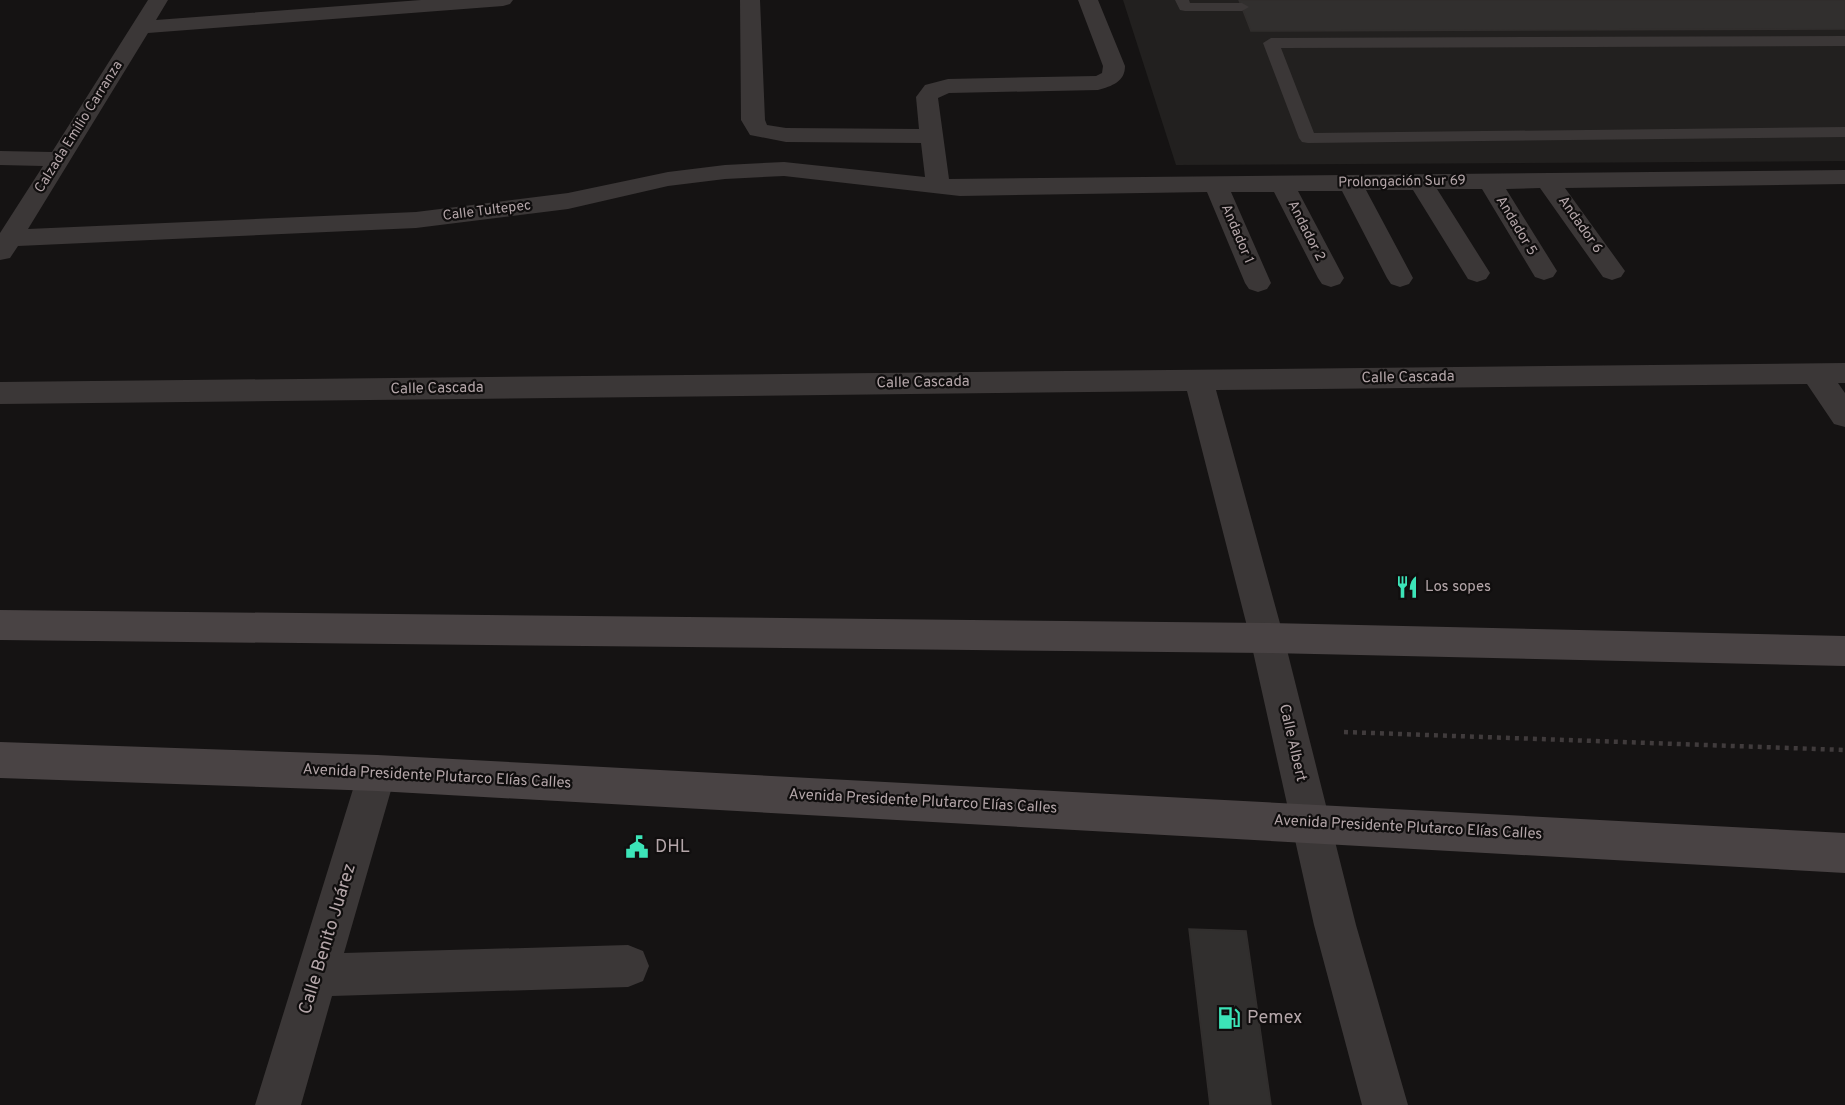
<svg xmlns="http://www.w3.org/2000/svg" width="1845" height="1105" font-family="Overpass,sans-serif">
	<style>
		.built { fill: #22201f }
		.building { fill: #312f2e; stroke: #312e2d; stroke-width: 1.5 }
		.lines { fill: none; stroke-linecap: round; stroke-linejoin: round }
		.path { stroke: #403b3c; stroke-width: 4.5; stroke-dasharray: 4 5; stroke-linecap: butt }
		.lane { fill: #3b3737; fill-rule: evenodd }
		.street { fill: #3b3737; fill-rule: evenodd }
		.secondary { fill: #494344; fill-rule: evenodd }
		.labels { text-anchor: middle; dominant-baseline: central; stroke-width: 4.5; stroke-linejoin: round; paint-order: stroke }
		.far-street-label { font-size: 14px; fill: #b4a6a9; stroke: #100e0e }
		.street-label { font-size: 15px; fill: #b4a6a9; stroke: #100e0e }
		.poi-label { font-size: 15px; fill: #b4a6a9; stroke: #100e0e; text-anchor: start }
		.near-poi-label { font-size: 18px; fill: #b4a6a9; stroke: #100e0e; text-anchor: start }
		.near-street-label { font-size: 18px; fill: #b4a6a9; stroke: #100e0e }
	</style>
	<rect width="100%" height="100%" fill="#151313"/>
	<path class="built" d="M1123 0H1845V161L1176 165Z"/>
	<path class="building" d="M1239 0H1845V29L1251 31Z
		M1189 929 1246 931 1271 1105H1210Z"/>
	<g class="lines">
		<path class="path" d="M1344 732 1845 750"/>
		<path class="lane" d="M1175 0H1189L1190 3H1242L1249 7 1242 11H1185L1180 10Z
			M1845 36V46L1281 48 1314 133 1845 127V137L1308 143 1302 142 1299 138 1263 43 1271 38Z"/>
		<path class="street" d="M148 0H168L156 20 421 0H513L510 4 503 6 148 33 28 229 416 212 568 193 668 172 725 165 784 162 925 177 921 143 786 142 750 135 741 120 740 0H760L765 120 767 125 786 128 919 129 916 97 925 85 948 79 1096 76 1102 73 1103 66 1078 0H1098L1125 66C1125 82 1112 86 1098 90L949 93 938 98 949 179 1845 170V184L1565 188 1625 271 1621 277 1612 280 1603 277 1540 188 1506 189 1557 271 1553 277 1544 280 1535 277 1482 189H1437L1490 273 1486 279 1477 282 1468 279 1413 190H1366L1413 278 1409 284 1400 287 1391 284 1387 278 1342 191H1298L1344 278 1340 284 1331 287 1322 284 1318 278 1274 192H1231L1271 283 1267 289 1258 292 1249 289 1245 283 1207 192 960 196 784 176 725 179 668 186 568 209 416 228 18 246 10 258 0 260V233L43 166 0 165V151L52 152Z
			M1845 363V383H1838L1845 393V427L1834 424 1807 384 1216 390 1284 638 1356 925 1408 1105H1362L1314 925 1250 638 1187 391 0 404V382Z
			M377 755 390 760 396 773 344 953 628 945 643 951 649 966 643 981 628 987 332 996 301 1105H255L358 773 364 760Z"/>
		<path class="secondary" d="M0 610 1267 623 1845 636V666L1267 653 0 640Z
			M0 742 377 755 1845 833V873L377 791 0 778Z"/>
	</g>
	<defs>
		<g id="restaurant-bare" transform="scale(1.8)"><path d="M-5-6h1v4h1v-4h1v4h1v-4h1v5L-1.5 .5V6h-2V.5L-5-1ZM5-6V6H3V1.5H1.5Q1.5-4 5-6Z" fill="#3ce4b8" stroke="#100e0e" stroke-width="2.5" paint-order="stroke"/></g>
		<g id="civic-bare" transform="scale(1.8)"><path d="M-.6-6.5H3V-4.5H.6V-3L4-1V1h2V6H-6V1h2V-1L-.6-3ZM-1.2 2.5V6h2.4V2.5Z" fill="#3ce4b8" stroke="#100e0e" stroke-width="2.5" paint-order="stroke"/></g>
		<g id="fuel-bare" transform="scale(1.8)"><path d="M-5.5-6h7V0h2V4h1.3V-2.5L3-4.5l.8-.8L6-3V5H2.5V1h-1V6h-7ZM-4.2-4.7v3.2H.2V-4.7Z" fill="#3ce4b8" stroke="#100e0e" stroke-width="2.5" paint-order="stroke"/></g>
	</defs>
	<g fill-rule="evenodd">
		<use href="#restaurant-bare" x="1407" y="587"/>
		<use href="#civic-bare" x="637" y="847"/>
		<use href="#fuel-bare" x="1229" y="1018"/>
	</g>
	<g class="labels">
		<g class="far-street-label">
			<text transform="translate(79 127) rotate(-58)">Calzada Emilio Carranza</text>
			<text transform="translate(1402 182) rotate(-1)">Prolongación Sur 69</text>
			<text transform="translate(487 211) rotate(-7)">Calle Tultepec</text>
			<text transform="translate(1580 225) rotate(55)">Andador 6</text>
			<text transform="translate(1516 226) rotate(59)">Andador 5</text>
			<text transform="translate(1306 231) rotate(63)">Andador 2</text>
			<text transform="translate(1237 234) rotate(67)">Andador 1</text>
		</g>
		<g class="street-label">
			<text transform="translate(1408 378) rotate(-1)">Calle Cascada</text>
			<text transform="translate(923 383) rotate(-1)">Calle Cascada</text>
			<text transform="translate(437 389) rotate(-1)">Calle Cascada</text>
			<text transform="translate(1292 743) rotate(77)">Calle Albert</text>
			<text transform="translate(437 777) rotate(3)">Avenida Presidente Plutarco Elías Calles</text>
			<text transform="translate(923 802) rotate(3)">Avenida Presidente Plutarco Elías Calles</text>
			<text transform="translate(1408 828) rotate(3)">Avenida Presidente Plutarco Elías Calles</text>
		</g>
		<g class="poi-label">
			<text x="1425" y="587">Los sopes</text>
		</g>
		<g class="near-poi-label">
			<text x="655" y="847">DHL</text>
			<text x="1247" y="1018">Pemex</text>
		</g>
		<g class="near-street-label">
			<text transform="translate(328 939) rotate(-73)">Calle Benito Juárez</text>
		</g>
	</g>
</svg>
